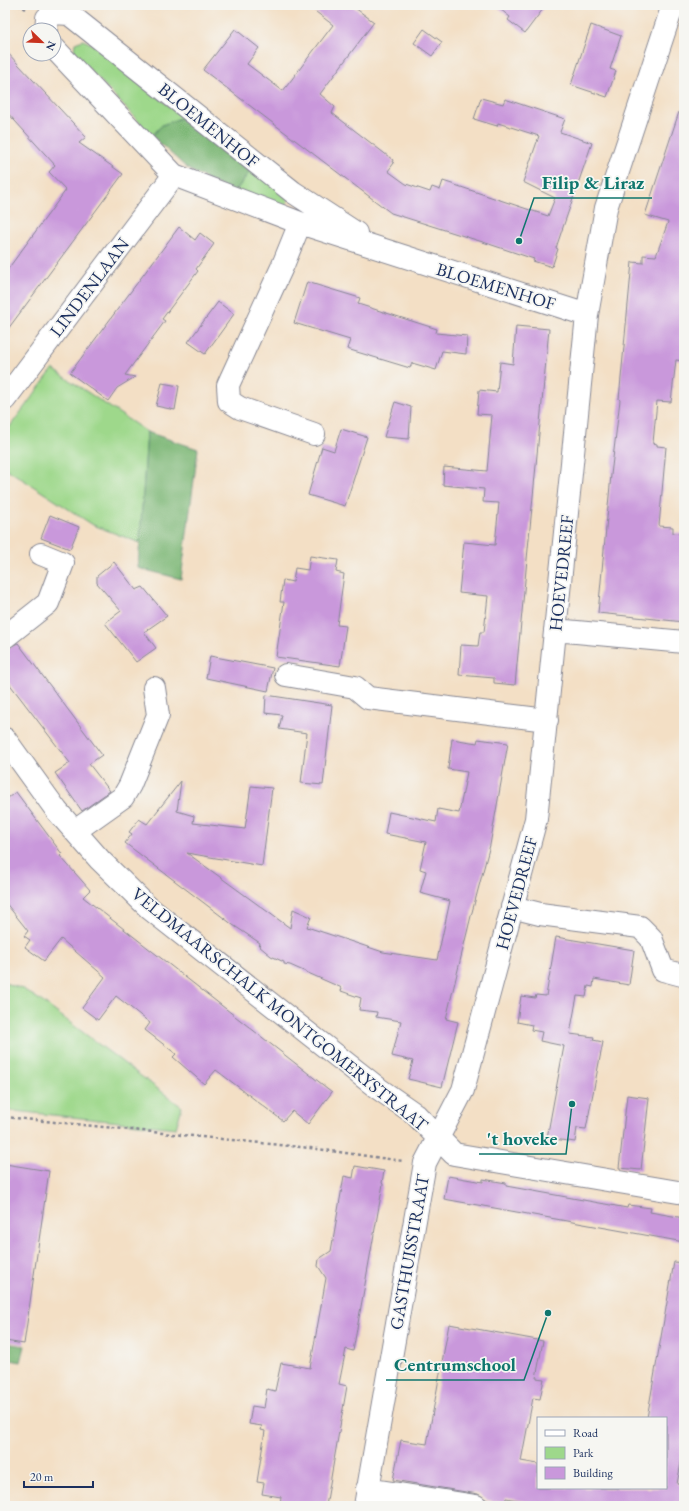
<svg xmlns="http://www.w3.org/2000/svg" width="689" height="1511" font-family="'EB Garamond',serif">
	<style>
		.green { fill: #9ed88b; stroke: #5c8474 }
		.forest { fill: #7eb877; stroke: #4c746a }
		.building { fill: #c998db }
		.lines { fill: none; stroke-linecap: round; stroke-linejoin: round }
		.minor-casing { stroke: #878792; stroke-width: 24 }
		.path { stroke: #878792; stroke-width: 2.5; stroke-dasharray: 3 3; stroke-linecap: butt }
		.minor { stroke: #fff; stroke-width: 22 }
		.labels { text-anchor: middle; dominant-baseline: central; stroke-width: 3.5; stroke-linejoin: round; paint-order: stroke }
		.street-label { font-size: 18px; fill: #1b2f5e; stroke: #f6f6f2 }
		.leader { fill: none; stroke: #0f766e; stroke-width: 1.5 }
		.callout-dot { fill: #0f766e; stroke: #f6f6f2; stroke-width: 1.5 }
		.callout-label { font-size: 19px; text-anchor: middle; font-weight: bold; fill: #0f766e; stroke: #f6f6f2; stroke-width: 3.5; stroke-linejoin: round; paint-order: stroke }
	</style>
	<rect width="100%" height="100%" fill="#f6f6f2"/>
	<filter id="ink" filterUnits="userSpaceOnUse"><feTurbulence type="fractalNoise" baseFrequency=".025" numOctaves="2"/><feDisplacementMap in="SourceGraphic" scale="8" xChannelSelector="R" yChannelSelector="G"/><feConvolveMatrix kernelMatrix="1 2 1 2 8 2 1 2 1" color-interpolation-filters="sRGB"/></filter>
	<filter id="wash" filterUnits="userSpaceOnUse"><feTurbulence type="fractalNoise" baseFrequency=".012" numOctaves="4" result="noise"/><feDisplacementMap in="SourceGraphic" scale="16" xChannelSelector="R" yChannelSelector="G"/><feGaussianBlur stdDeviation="0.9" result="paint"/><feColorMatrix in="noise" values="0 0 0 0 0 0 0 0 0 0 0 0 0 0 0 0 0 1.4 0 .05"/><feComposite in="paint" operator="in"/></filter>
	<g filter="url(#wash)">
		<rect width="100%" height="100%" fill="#f3dfc5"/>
		<path class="green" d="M83 40 92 44 183 117 162 125 152 136 77 56 74 51 75 43Z
			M251 170 287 195 288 202 283 207 234 193Z
			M53 369 147 432 140 543 93 525 5 468V433Z
			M5 983 23 989 40 1000 182 1107 176 1128 5 1110Z"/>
		<path class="forest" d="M183 117 251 170 234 193 188 169 152 136 162 125Z
			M147 432 198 449 181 579 138 568Z
			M5 1343 25 1346 21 1362 5 1359Z"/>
		<g id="blocks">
			<path class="building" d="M307 5H351L374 22 320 94 335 107 332 113 393 160 392 162 394 163 388 171 406 184 430 192 432 187 440 190 443 181 548 216 555 198 523 182 539 136 498 123 497 126 474 119 481 98 503 104 505 99 565 119 560 132 592 143 561 233 556 248 558 249 552 267 533 261 534 259 489 244 391 213 203 70 235 29 259 48 247 64 283 91 333 25Z
				M495 5H546L525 33 508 20 510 17Z
				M591 25 621 36 610 69 616 71 607 97 571 85Z
				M424 29 442 42 432 56 414 43Z
				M5 50 86 137 79 143 123 174 5 333V273L66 190 49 172 55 165 5 110Z
				M680 109 684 110V267L682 292H684V349L683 361 676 360 671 402 657 401 653 443 657 444V446L666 447 659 526 673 527V533L684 534V622L598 613 611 475 620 400 619 399 632 262 643 263V255L656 256 668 222 645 215Z
				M179 227 195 240 200 233 214 244 196 269 198 271 162 319 165 321 125 375 135 377 117 388 108 401 70 373Z
				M307 282 360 298 358 304 437 329 436 333 467 336 466 354 442 351 436 370 412 363 410 368 347 349 350 340 294 323Z
				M218 302 234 314 205 354 188 342Z
				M516 326 549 329 515 685 494 683V678L459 675 461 645 478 646 480 632H484L488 596 459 593 464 542 495 545 499 503 483 502 484 489 443 485 444 467 487 471 492 415 477 414 479 390 497 392 500 362 513 364Z
				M162 383 179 386 175 410 156 406Z
				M395 402 411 407 409 439 384 437Z
				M341 429 367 437 345 506 308 495 322 447 334 451Z
				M50 515 79 527 70 549 41 538Z
				M310 556 338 560 336 572 344 574 337 625 346 626 340 666 276 657 284 602H280L283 580 293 582 295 568 308 570Z
				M114 562 136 590 143 587 167 616 144 632 156 648 136 662 105 623 121 611 97 583V576Z
				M18 643 102 755 89 764 110 791 82 811 55 773 70 763 5 678V649Z
				M210 656 273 668 268 691 206 678Z
				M266 695 332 705 323 785 301 783 307 733 279 729 282 715 265 713Z
				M452 739 477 743 478 739 508 743 490 845 471 916 446 1019 458 1022 442 1087 408 1079 413 1061 392 1056 401 1021 376 1017 377 1012 359 1010 361 998 341 991 342 988 290 965 284 964V962L271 956 259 946 260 943 233 925 125 843 132 834 129 832 139 819 147 824 181 781 177 811 194 816 193 823 245 829 251 786 272 788 262 866 187 853 290 928 293 909 311 917 307 927 383 952 437 960 450 901 420 893 426 871 420 869 426 842 385 834 389 812 436 822 438 809 459 813 467 772 448 769Z
				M16 792 62 854 60 856 90 890 83 897 332 1092 308 1124 292 1111 283 1121 216 1070 204 1084 173 1057 176 1054 145 1030 150 1023 116 996 98 1020 82 1008 105 977 61 939 44 961 25 947 30 940 24 936 28 931 5 902V800Z
				M556 937 634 950 629 985 594 979 593 987 588 986 586 997 577 996 570 1034 594 1037 593 1040 603 1042 586 1129 577 1128 575 1142 547 1138 564 1046 540 1041 542 1032 531 1030 532 1025 517 1022 521 996 535 998 536 995 546 996Z
				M627 1095 649 1098 641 1170 619 1168Z
				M5 1164 49 1171 24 1344 5 1341Z
				M355 1166 384 1171 382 1183 383 1184 353 1351 346 1349 339 1384 347 1386 326 1506H280L281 1497 262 1494 264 1483 257 1482 265 1431 261 1430 262 1426 249 1424 252 1406 264 1408 267 1389 275 1391 281 1363 310 1368 326 1278 318 1266 319 1259 331 1251 344 1176 353 1178Z
				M448 1176 483 1182V1179L506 1183V1186L627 1208 628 1205 651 1208 650 1212 684 1218V1242L444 1199Z
				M674 1262 684 1263V1447L677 1484 684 1485V1504L674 1502 673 1506H553L506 1498 505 1503 487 1500 478 1494 393 1480 401 1440 427 1444 449 1324 543 1341 536 1378 544 1379 540 1399 533 1398 521 1461 538 1464V1488H666V1418H647Z"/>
		</g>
	</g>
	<g filter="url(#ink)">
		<use href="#blocks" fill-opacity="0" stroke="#878792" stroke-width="1"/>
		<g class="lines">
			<g class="minor-casing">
				<path id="minor" d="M46 30 47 18 54 13 69 14 293 192 356 233
					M54 48 174 175 300 223 587 315
					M300 223 283 265 228 385 229 401 240 408 314 434
					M5 399 174 175
					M555 630 684 642
					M5 637 48 603 63 563 41 554
					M286 675 355 687 368 698 547 720
					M5 739 57 811 100 860 149 908 379 1089 415 1114 454 1154 684 1193
					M75 831 123 797 130 785 158 715 154 688
					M512 907 540 914 640 927 651 938 663 970 682 975
					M367 1489 476 1506
					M365 1506 425 1163 463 1090 536 819 587 315 606 208 673 5"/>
			</g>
			<path class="path" d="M18 5 26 9
				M5 1117 310 1148 403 1161"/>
			<use href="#minor" class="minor"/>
		</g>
	</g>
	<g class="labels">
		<g class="street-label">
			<text transform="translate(209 125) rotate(39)">BLOEMENHOF</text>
			<text transform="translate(496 286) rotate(17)">BLOEMENHOF</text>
			<text transform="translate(89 287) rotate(-53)">LINDENLAAN</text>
			<text transform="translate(561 573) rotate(-84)">HOEVEDREEF</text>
			<text transform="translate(516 893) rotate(-75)">HOEVEDREEF</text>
			<text transform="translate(280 1009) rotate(39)">VELDMAARSCHALK MONTGOMERYSTRAAT</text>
			<text transform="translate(409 1252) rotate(-80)">GASTHUISSTRAAT</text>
		</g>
	</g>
	<path class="leader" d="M519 241L534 198H652M572 1104L566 1154H479M548 1313L524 1380H386"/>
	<g class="callout-dot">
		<circle cx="519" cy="241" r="4"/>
		<circle cx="572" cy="1104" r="4"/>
		<circle cx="548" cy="1313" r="4"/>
	</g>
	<g class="callout-label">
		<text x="593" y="189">Filip &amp; Liraz</text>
		<text x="522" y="1145">'t hoveke</text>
		<text x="455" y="1371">Centrumschool</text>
	</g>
	<rect width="689" height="1511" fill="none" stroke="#f6f6f2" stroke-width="20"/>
	<rect x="537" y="1417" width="130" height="72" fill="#f6f6f2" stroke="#9ea6b7"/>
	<rect x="545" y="1430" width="20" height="6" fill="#ffffff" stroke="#9ea6b7"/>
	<text x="573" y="1437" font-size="12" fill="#1b2f5e">Road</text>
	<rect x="545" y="1447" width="20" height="12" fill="#9ed88b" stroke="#9ea6b7"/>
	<text x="573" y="1457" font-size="12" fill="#1b2f5e">Park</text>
	<rect x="545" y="1467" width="20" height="12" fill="#c998db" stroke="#9ea6b7"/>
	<text x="573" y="1477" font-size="12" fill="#1b2f5e">Building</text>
	<g transform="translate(42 42) rotate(113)"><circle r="19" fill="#f6f6f2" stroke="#9ea6b7"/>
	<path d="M0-3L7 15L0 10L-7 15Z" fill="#c8321e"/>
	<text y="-6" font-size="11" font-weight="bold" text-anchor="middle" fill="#1b2f5e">N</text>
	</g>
	<path d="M24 1481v6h69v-6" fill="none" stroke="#1b2f5e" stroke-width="2"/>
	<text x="30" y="1481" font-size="12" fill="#1b2f5e" stroke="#f6f6f2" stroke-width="3" paint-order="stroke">20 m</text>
</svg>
